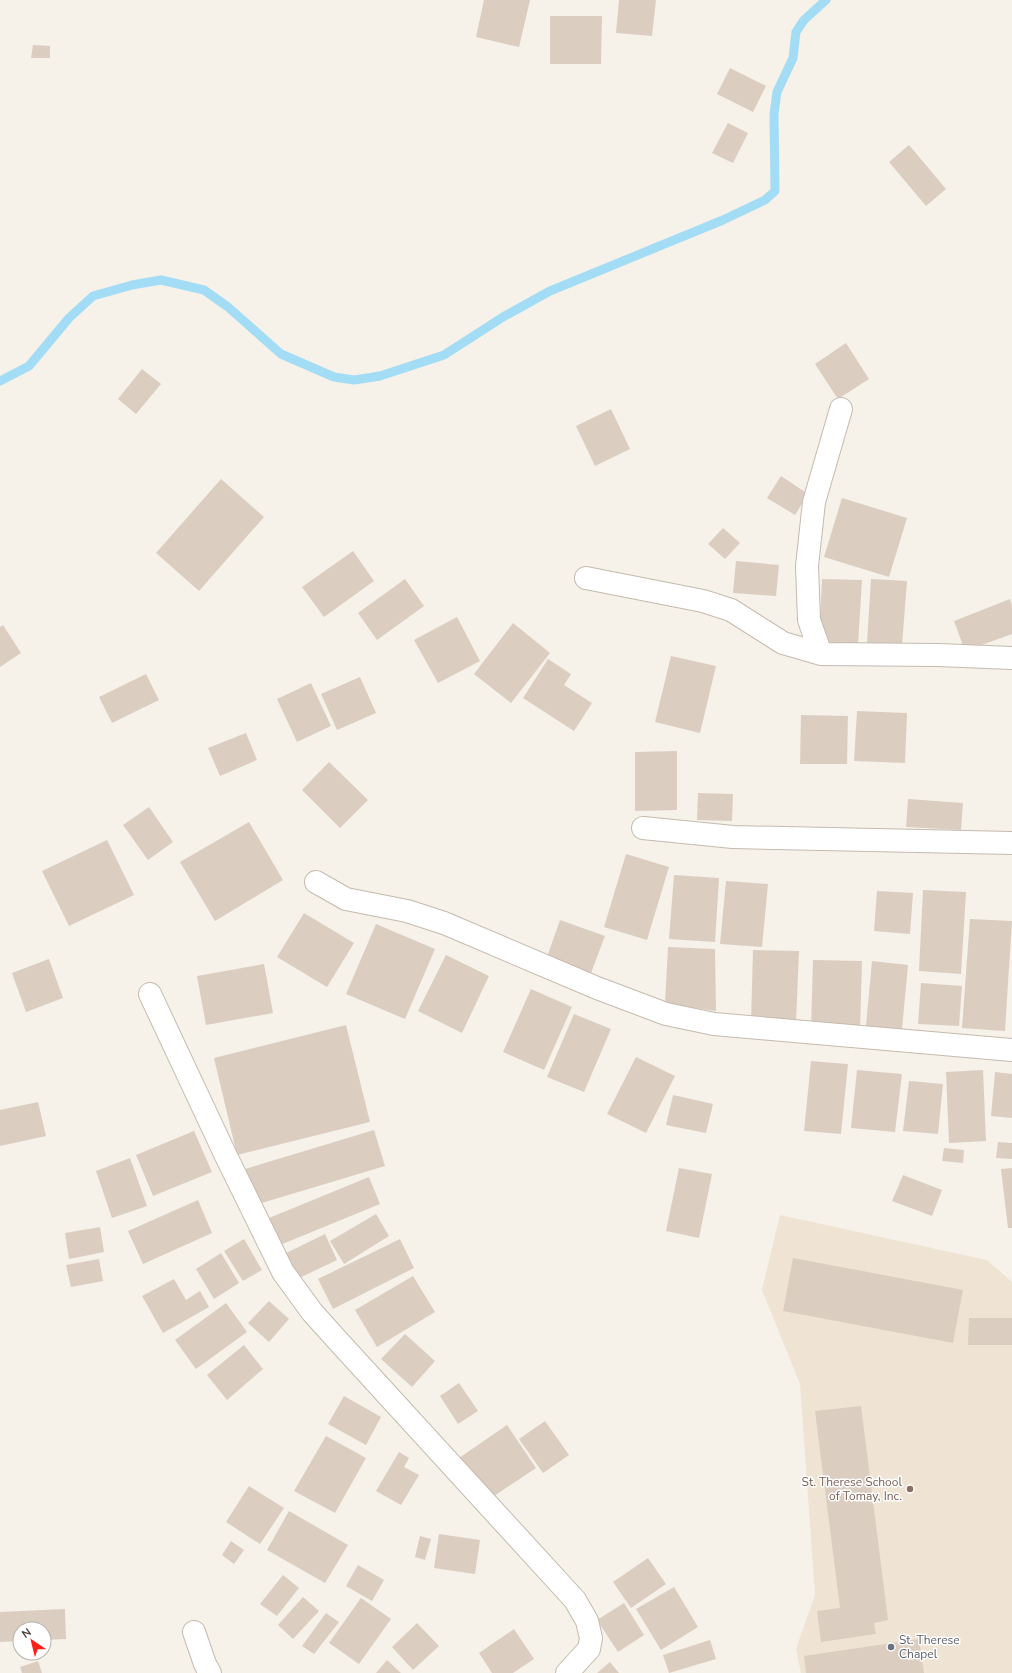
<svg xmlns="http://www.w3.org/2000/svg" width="1012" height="1673" font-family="'Nunito Sans',sans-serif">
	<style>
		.education { fill: #efe4d3 }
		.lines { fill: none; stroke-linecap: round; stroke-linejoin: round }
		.stream { stroke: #a3ddf5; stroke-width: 9 }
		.building { fill: #dbcec1 }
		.minor-casing { stroke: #c5baae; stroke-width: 24 }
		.minor { stroke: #fff; stroke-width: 22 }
		.education-dot { fill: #8d6e63; stroke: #fff; stroke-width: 1.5 }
		.worship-dot { fill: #6b7280; stroke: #fff; stroke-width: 1.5 }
		.labels { text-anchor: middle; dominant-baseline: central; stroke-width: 3; stroke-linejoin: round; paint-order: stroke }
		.education-label { font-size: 12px; fill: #785e54; stroke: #fff; text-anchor: end }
		.worship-label { font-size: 12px; fill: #5b616d; stroke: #fff; text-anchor: start }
	</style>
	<rect width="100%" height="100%" fill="#f6f1e9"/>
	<path class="education" d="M780 1215 987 1260 1012 1282V1673H801L796 1649 815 1595 800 1384 762 1290Z"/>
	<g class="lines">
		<path class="stream" d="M0 381 29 366 69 318 93 296 132 285 161 280 204 290 228 307 281 354 334 377 354 380 380 376 444 355 503 317 550 291 723 220 765 200 775 191 774 114 777 92 793 58 796 32 804 20 826 0"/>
	</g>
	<path class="building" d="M484 0H530L519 47 476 37Z
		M619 0H656L652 36 616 33Z
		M550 16H602L601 64H550Z
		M33 45 50 46V58H31Z
		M730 68 766 86 753 112 717 94Z
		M728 123 748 133 733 163 712 153Z
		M909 145 946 189 926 206 889 162Z
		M846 343 869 379 838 399 815 364Z
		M142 369 161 384 136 414 118 399Z
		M611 409 630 449 595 466 576 426Z
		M781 476 808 494 795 515 767 498Z
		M221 479 264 517 199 591 156 553Z
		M842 498 907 518 889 577 824 557Z
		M723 528 740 543 725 559 708 544Z
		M353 551 374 581 324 617 302 587Z
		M736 561 779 565 776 596 733 593Z
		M405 579 424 606 377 640 358 613Z
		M822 579 862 580 858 644 819 642Z
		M871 579 907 581 902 645 867 643Z
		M1010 599 1012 606V634L965 651 954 621Z
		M457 617 480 661 438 683 414 640Z
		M513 623 550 653 511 703 474 674Z
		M3 625 21 653 0 667V627Z
		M671 656 716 666 700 733 655 722Z
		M548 659 571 674 564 685 592 703 574 731 523 698Z
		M146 674 159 700 112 723 99 697Z
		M360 677 376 713 337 730 321 694Z
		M311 683 331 726 297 742 277 699Z
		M857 711 907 713 905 763 854 761Z
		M801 715 848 716 847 764H800Z
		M246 733 257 760 220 776 208 748Z
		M677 751V810L635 811V752Z
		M329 762 368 800 340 828 302 790Z
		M698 793 733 794 732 821 697 820Z
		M908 799 963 803 961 830 906 827Z
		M149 807 173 842 148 860 123 825Z
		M249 822 283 880 215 921 180 862Z
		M107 840 134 895 69 926 42 871Z
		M626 854 669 867 647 940 604 927Z
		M674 875 719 878 715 942 669 939Z
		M726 881 768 884 762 947 720 944Z
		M923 890 966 892 961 974 919 971Z
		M877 891 913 893 910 934 874 931Z
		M304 913 354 943 327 987 277 957Z
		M970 919 1012 921 1005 1031 962 1028Z
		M560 920 605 936 591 973 547 957Z
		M376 924 435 949 405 1019 346 994Z
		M668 947 715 949 716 1011 665 1004Z
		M753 950 799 951 796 1023 751 1022Z
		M446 955 489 976 462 1033 418 1011Z
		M49 959 63 998 26 1012 12 973Z
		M813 960 862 961 860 1030 811 1029Z
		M872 961 908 965 902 1029 866 1026Z
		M264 964 273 1013 206 1025 197 976Z
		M921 983 962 986 959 1026 918 1024Z
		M531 989 572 1007 544 1070 503 1052Z
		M574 1014 611 1029 584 1092 547 1077Z
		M346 1025 370 1122 237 1155 214 1058Z
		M636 1057 675 1076 646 1133 607 1114Z
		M811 1061 848 1064 841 1134 804 1131Z
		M857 1070 902 1074 895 1132 851 1128Z
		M983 1070 986 1141 949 1143 946 1072Z
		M995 1072 1012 1074V1118L991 1116Z
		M909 1081 943 1084 938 1134 903 1131Z
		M673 1095 713 1104 706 1133 666 1125Z
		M38 1102 46 1136 0 1146V1110Z
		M374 1130 385 1166 255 1205 245 1169Z
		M194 1131 212 1172 153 1196 136 1155Z
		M998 1142 1012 1143V1159L996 1158Z
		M944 1148 964 1150 963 1163 942 1161Z
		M130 1158 147 1206 112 1218 96 1171Z
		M679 1168 712 1174 699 1238 666 1231Z
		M1012 1168V1228H1008L1001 1169Z
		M903 1175 942 1190 932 1216 892 1201Z
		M369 1177 380 1204 280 1245 269 1218Z
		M198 1200 212 1233 143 1264 128 1231Z
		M376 1214 389 1236 344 1264 330 1241Z
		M100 1227 104 1252 69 1259 65 1233Z
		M325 1234 337 1260 293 1281 280 1256Z
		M244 1239 262 1270 243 1281 224 1251Z
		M400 1239 414 1268 333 1309 318 1279Z
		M221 1253 239 1283 214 1299 196 1269Z
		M793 1258 963 1290 953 1343 783 1311Z
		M99 1259 103 1281 71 1287 66 1265Z
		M413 1276 435 1312 377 1347 355 1310Z
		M174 1279 186 1300 200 1291 209 1307 163 1333 142 1296Z
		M269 1301 289 1319 269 1342 248 1323Z
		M226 1303 247 1332 196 1369 175 1340Z
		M969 1318H1012V1345H968Z
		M405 1334 435 1361 412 1387 381 1359Z
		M244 1345 263 1369 227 1400 207 1375Z
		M459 1383 478 1411 458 1424 440 1396Z
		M344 1396 381 1417 366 1445 328 1424Z
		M861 1406 888 1620 874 1623 876 1634 821 1642 817 1611 840 1608 815 1411Z
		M545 1421 569 1455 543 1473 519 1439Z
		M507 1425 536 1468 488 1500 459 1458Z
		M326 1436 366 1458 335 1513 294 1491Z
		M399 1452 409 1458 404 1467 419 1475 401 1505 376 1491Z
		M249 1486 284 1508 260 1544 226 1522Z
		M289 1511 348 1545 325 1583 267 1550Z
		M439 1534 480 1540 475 1574 434 1568Z
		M420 1536 431 1539 425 1560 415 1557Z
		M231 1541 244 1550 234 1564 222 1555Z
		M648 1558 666 1584 631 1608 613 1582Z
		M358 1565 384 1580 372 1601 346 1586Z
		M283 1575 299 1588 277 1616 260 1604Z
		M674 1587 698 1627 661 1650 636 1609Z
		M303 1597 319 1611 293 1639 278 1625Z
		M361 1598 391 1619 359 1664 329 1643Z
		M624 1603 644 1635 618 1652 597 1620Z
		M65 1609 66 1639 44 1640V1629H20V1641L0 1642V1612Z
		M326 1613 339 1622 314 1654 302 1646Z
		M417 1623 439 1646 413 1670 392 1647Z
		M514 1629 534 1659 513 1673H492L479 1653Z
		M919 1639 924 1673H806L804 1656Z
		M710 1640 716 1659 669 1673 663 1655Z
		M387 1660 401 1673H376Z
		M38 1661 42 1673H22L20 1667Z
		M610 1662 619 1673H597Z"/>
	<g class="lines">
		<g class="minor-casing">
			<path id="minor" d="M586 578 703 601 731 610 783 643 821 654 938 655 1012 658
				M821 654 809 620 807 566 814 502 841 409
				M643 828 733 837 1012 843
				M316 882 346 899 407 911 444 923 597 988 666 1014 714 1024 1012 1050
				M150 994 226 1156 283 1272 312 1312 339 1342 575 1600 587 1621 591 1638 589 1649 567 1673
				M194 1632 205 1664 210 1673"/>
		</g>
		<use href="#minor" class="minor"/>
	</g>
	<circle class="education-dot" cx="910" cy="1489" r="4"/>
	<circle class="worship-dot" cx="891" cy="1647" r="4"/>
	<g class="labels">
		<g class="education-label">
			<text x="902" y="1482">St. Therese School<tspan x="902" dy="14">of Tomay, Inc.</tspan></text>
		</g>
		<g class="worship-label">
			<text x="899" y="1640">St. Therese<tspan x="899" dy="14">Chapel</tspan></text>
		</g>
	</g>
	<g transform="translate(32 1641) rotate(325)"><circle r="19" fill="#ffffff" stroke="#b7b3af"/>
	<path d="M0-3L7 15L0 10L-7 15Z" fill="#ff2017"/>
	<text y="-6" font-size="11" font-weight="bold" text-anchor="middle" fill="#4a4037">N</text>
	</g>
</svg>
